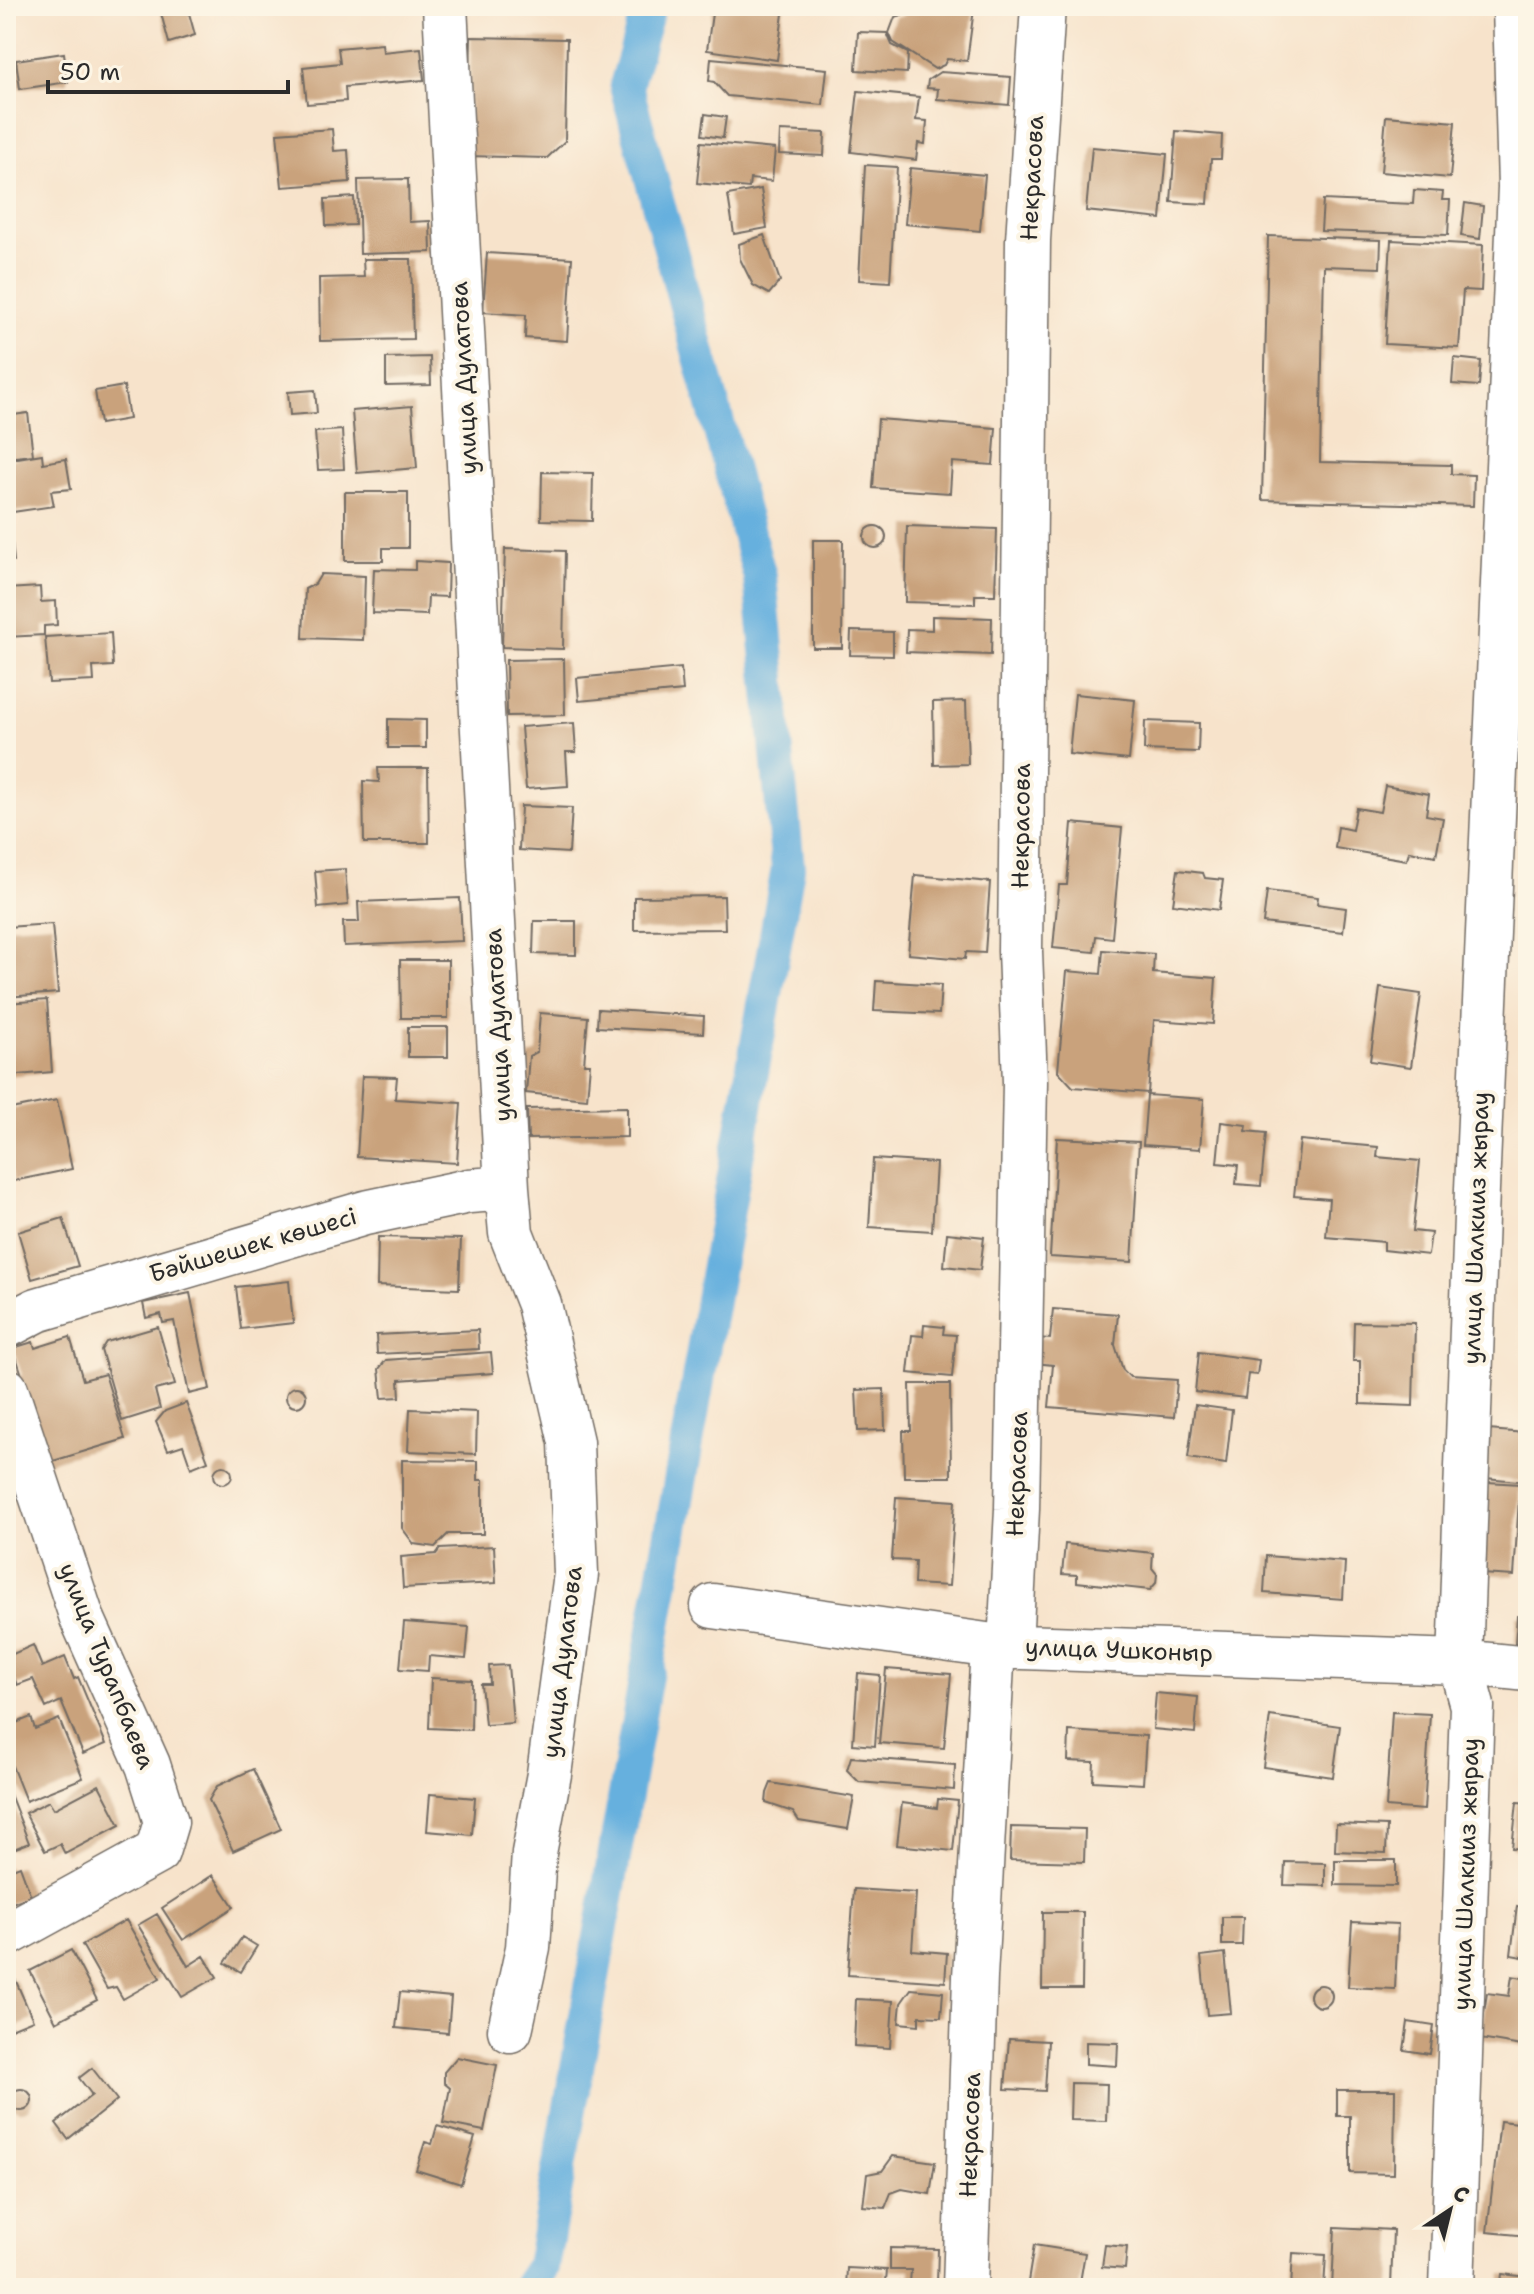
<svg xmlns="http://www.w3.org/2000/svg" width="1534" height="2294" font-family="'Shantell Sans',sans-serif">
	<style>
		.lines { fill: none; stroke-linecap: round; stroke-linejoin: round }
		.canal { stroke: #66b0de; stroke-width: 34 }
		.building { fill: #c9a27b }
		.minor-casing { stroke: #726b63; stroke-width: 47 }
		.minor { stroke: #fff; stroke-width: 44 }
		.labels { text-anchor: middle; dominant-baseline: central; stroke-width: 8; stroke-linejoin: round; paint-order: stroke }
		.street-label { font-size: 24px; fill: #2b2b2b; stroke: #fcf5e5 }
	</style>
	<rect width="100%" height="100%" fill="#fcf5e5"/>
	<filter id="ink" filterUnits="userSpaceOnUse"><feTurbulence type="fractalNoise" baseFrequency=".0125" numOctaves="2"/><feDisplacementMap in="SourceGraphic" scale="16" xChannelSelector="R" yChannelSelector="G"/><feConvolveMatrix kernelMatrix="1 2 1 2 8 2 1 2 1" color-interpolation-filters="sRGB"/></filter>
	<filter id="wash" filterUnits="userSpaceOnUse"><feTurbulence type="fractalNoise" baseFrequency=".006" numOctaves="4" result="noise"/><feDisplacementMap in="SourceGraphic" scale="32" xChannelSelector="R" yChannelSelector="G"/><feGaussianBlur stdDeviation="1.8" result="paint"/><feColorMatrix in="noise" values="0 0 0 0 0 0 0 0 0 0 0 0 0 0 0 0 0 1.4 0 .05"/><feComposite in="paint" operator="in"/></filter>
	<g filter="url(#wash)">
		<rect width="100%" height="100%" fill="#f7e3cb"/>
		<g class="lines">
			<path class="canal" d="M528 2288 542 2267 788 868 760 577 626 86 649 6"/>
		</g>
		<g id="blocks">
			<path class="building" d="M159 6H187L195 35 169 43Z
				M713 6H784L777 60 707 50Z
				M907 6 974 9 967 61 947 59 944 65 935 69 893 42 889 33 895 17 906 14Z
				M858 32 887 33 892 45 908 53 907 73 856 70Z
				M471 37 567 39 565 141 547 158 468 156Z
				M382 44 383 52 421 48 424 80 345 87 346 101 307 104 303 67 340 63 338 48Z
				M64 53 68 82 20 89 16 60Z
				M711 58 827 69 823 105 727 96 714 82 709 81Z
				M940 72 1011 77 1009 105 937 99 938 89 927 88 928 80Z
				M858 91 919 97 916 120 927 121 925 144 918 143 916 160 851 152Z
				M705 114 726 117 723 138 702 135Z
				M1386 116 1455 122 1450 178 1381 172Z
				M332 129 334 151 348 150 350 182 282 187 277 133Z
				M780 131 825 133 824 156 779 154Z
				M1176 131 1222 135 1221 159H1211L1208 204 1171 202Z
				M701 142 775 149 772 181 750 179 749 188 697 183Z
				M1092 147 1167 154 1161 219 1086 211Z
				M865 165 897 167 890 282 859 280Z
				M910 168 985 175 980 231 905 224Z
				M408 179 409 222 430 221 431 252 360 254 358 180Z
				M761 189 767 228 734 234 728 195Z
				M1414 190 1443 192 1442 200H1450L1448 235 1321 231 1323 200 1413 204Z
				M354 197 355 225 326 226 325 199Z
				M1465 203 1483 206 1480 239 1461 236Z
				M764 235 780 281 769 294 753 285 740 259 739 244Z
				M1268 236 1381 240 1380 268 1324 266 1320 462 1451 465V474L1474 475 1473 506 1262 500Z
				M1391 240 1483 245 1481 291 1463 290 1459 348 1385 344Z
				M487 253 572 258 567 341 525 338 526 315 483 312Z
				M363 259H411L413 339 320 341 319 278 364 277Z
				M430 357 431 385 386 386V358Z
				M1454 358 1481 361 1479 386 1452 384Z
				M124 386 129 419 100 424 95 391Z
				M315 390 317 413 290 415 288 392Z
				M412 406 417 468 357 473 352 411Z
				M28 413 33 455 6 458V416Z
				M878 419 996 428 993 465 952 462 950 493 873 488Z
				M342 430 344 469 318 470 315 432Z
				M42 454 43 463 66 459 71 489 51 491 54 506 6 513V460Z
				M542 472 593 473 592 521 541 520Z
				M345 492H408V548H383V561H345Z
				M907 526 997 529 995 595H975V604L905 602Z
				M864 537a11 11 0 1 1 22 0a11 11 0 1 1-22 0Z
				M11 533 14 561 6 562V534Z
				M813 540H843L842 648H813Z
				M505 549 565 551 563 649 502 647Z
				M415 561 448 563 447 597 428 596 427 615 372 613 374 569 415 570Z
				M321 574 365 576 363 640 303 638 305 589 315 584Z
				M40 587 41 602 56 601 57 625 44 626V635L6 637V589Z
				M932 616 992 618 991 655 906 652 907 629 932 630Z
				M851 631 893 632V656L850 655Z
				M111 633 113 666 93 667 94 681 49 683 45 637Z
				M564 659 565 715 507 716 506 660Z
				M681 668 683 691 579 701 577 678Z
				M1075 694 1135 700 1129 760 1069 754Z
				M966 701 968 764 934 765 933 702Z
				M388 719 426 720V748H388Z
				M1145 721 1199 723 1198 752 1144 750Z
				M574 723 576 752H566L568 786 526 789 521 727Z
				M378 768H428L429 843H364L363 781 379 782Z
				M1385 786 1429 794 1426 815 1443 818 1436 856 1409 851 1407 860 1335 848 1338 827 1352 830 1356 808 1380 812Z
				M521 806 572 808 569 853 519 850Z
				M1072 823 1122 828 1112 938 1096 936 1094 952 1053 948 1059 885H1067Z
				M345 869 348 905 318 908 315 871Z
				M1178 870 1203 873 1205 878 1223 880 1219 910 1173 904Z
				M915 875 990 882 985 953 966 952 965 959 908 954Z
				M1267 891 1318 897 1317 904 1346 908 1343 932 1263 923Z
				M724 896 725 929 634 930V897Z
				M460 898 462 941 344 946 343 922H359L358 902Z
				M534 921H576V955L533 954Z
				M52 924 58 993 6 997V927Z
				M1103 950 1154 954 1153 973 1216 978 1213 1024 1154 1020 1148 1093 1073 1087 1058 1071 1067 971 1101 974Z
				M400 960H448V1018H401Z
				M876 981 941 985 939 1014 874 1011Z
				M1380 988 1421 994 1411 1067 1370 1061Z
				M47 1000 52 1072 6 1076V1003Z
				M598 1009 704 1016 703 1033 597 1027Z
				M540 1013 588 1017 584 1064H590L587 1099 526 1093 529 1056 537 1052Z
				M408 1027H448V1057H408Z
				M362 1076 397 1077 395 1099 461 1103 457 1163 357 1157Z
				M1147 1095 1204 1099 1200 1149 1143 1145Z
				M57 1100 72 1169 13 1181 11 1170 6 1171V1110Z
				M627 1107V1137L528 1139 527 1109Z
				M1221 1122 1247 1125 1246 1131 1266 1133 1261 1186 1236 1184 1238 1165 1217 1163Z
				M1057 1138 1139 1142 1132 1262 1050 1257Z
				M1300 1140 1378 1147 1377 1157 1420 1161 1413 1231 1431 1233 1428 1255 1384 1250V1242L1326 1237 1329 1199 1294 1196Z
				M873 1159 936 1163 932 1231 869 1227Z
				M63 1218 78 1266 32 1279 18 1232Z
				M947 1233 984 1237 980 1270 944 1266Z
				M378 1237 461 1239 459 1289 377 1286Z
				M289 1281 293 1323 241 1329 236 1287Z
				M190 1293 210 1389 189 1394 174 1321 163 1323 161 1314 146 1318 143 1303Z
				M1053 1309 1118 1314 1115 1345 1123 1370 1130 1377 1177 1380 1174 1417 1049 1407 1053 1365 1035 1363 1037 1338 1050 1339Z
				M1354 1322 1415 1323 1413 1406 1360 1404V1361H1353Z
				M924 1325 944 1327 943 1334 956 1335 952 1377 908 1373 912 1335 923 1336Z
				M158 1327 175 1385 155 1390 160 1409 122 1421 101 1350 106 1342Z
				M478 1330 479 1349 377 1354 376 1335Z
				M70 1337 83 1380 105 1374 125 1439 40 1465 12 1378 22 1375 13 1348 33 1342 35 1348Z
				M491 1352 493 1373 399 1380 400 1397 382 1398 379 1369 386 1360Z
				M1199 1352 1259 1360 1257 1375 1248 1374 1245 1398 1195 1392Z
				M910 1384H950L951 1477H904L903 1431H911Z
				M286 1397a10 10 0 1 1 20 0a10 10 0 1 1-20 0Z
				M884 1389 885 1430 858 1431 856 1390Z
				M186 1403 208 1461 191 1468 183 1445 168 1450 156 1422 165 1411Z
				M1195 1405 1232 1410 1226 1464 1188 1458Z
				M410 1409 477 1412 476 1454 408 1451Z
				M1488 1430 1525 1433 1523 1455H1528V1482L1486 1478Z
				M402 1460 478 1461V1480H483V1534H448L435 1547 414 1544 402 1528Z
				M214 1475a9 9 0 1 1 18 0a9 9 0 1 1-18 0Z
				M1487 1482 1520 1484 1514 1576 1481 1574Z
				M896 1497 955 1501 949 1586 914 1584 915 1561 892 1560Z
				M1065 1544 1153 1553 1152 1568 1157 1574 1156 1583 1150 1590 1077 1582V1575L1062 1574Z
				M494 1546 496 1583 403 1588 401 1557 436 1554 440 1549Z
				M1266 1556 1345 1562 1343 1599 1264 1593Z
				M1517 1616 1528 1617V1644L1515 1643Z
				M404 1622 469 1627 466 1659 429 1656 428 1671 400 1669Z
				M33 1645 42 1667 65 1657 74 1679 78 1677 106 1744 83 1754 61 1701 46 1708 33 1679 17 1685 6 1657Z
				M508 1665 513 1723 485 1725 481 1684H490L489 1666Z
				M886 1669 951 1674 944 1748 879 1743Z
				M858 1673 880 1675 875 1746 853 1744Z
				M431 1678 472 1680 471 1730 429 1728Z
				M1156 1693 1198 1697 1195 1733 1153 1729Z
				M1392 1712 1430 1714 1424 1810 1386 1807Z
				M1270 1716 1340 1726 1333 1777 1263 1767Z
				M31 1717 35 1729 59 1719 83 1778 26 1801 6 1751V1727Z
				M1069 1731 1146 1736 1143 1784 1093 1781 1094 1762 1068 1761Z
				M851 1757 955 1765 954 1790 859 1782 847 1770Z
				M253 1769 281 1829 233 1851 209 1800 217 1786Z
				M771 1783 854 1797 848 1829 799 1821 793 1812 766 1803 767 1793Z
				M6 1784 29 1843 11 1850 6 1838Z
				M99 1785 120 1825 65 1854 60 1844 45 1851 25 1813 49 1801 54 1809Z
				M430 1794 475 1798 472 1835 427 1831Z
				M938 1799 958 1801 953 1851 897 1845 902 1803 937 1808Z
				M1517 1802 1528 1803V1849L1512 1848Z
				M1336 1824 1387 1826 1386 1853 1335 1851Z
				M1011 1827 1085 1829 1084 1862 1010 1860Z
				M1335 1860H1396V1886L1335 1885Z
				M1285 1862 1325 1863V1886L1284 1885Z
				M6 1866 10 1870 20 1866 31 1896 6 1905Z
				M213 1875 234 1907 183 1940 162 1908Z
				M854 1889 916 1893 912 1950 947 1953 945 1982 848 1975Z
				M1517 1906 1528 1908V1958L1511 1955Z
				M1043 1912H1083L1082 1989H1042Z
				M157 1914 188 1966 204 1956 217 1977 182 1997 138 1925Z
				M1222 1917H1243L1242 1945H1222Z
				M126 1920 160 1978 123 1999 116 1987 107 1989 82 1945Z
				M1352 1922 1398 1924 1395 1989 1348 1987Z
				M242 1937 257 1946 241 1972 225 1963Z
				M71 1950 97 2000 56 2022 30 1971Z
				M1225 1953 1231 2013 1207 2015 1201 1956Z
				M1512 1976 1528 1979V2047L1480 2039 1487 1993 1509 1996Z
				M15 1979 33 2020 6 2031V1983Z
				M1310 1996a11 11 0 1 1 22 0a11 11 0 1 1-22 0Z
				M911 1989 943 1992 941 2017 919 2016V2025L899 2023 901 2003Z
				M400 1992 451 1997 448 2033 396 2028Z
				M856 1999 893 2001 890 2048 854 2046Z
				M1408 2022 1434 2026 1430 2054 1404 2050Z
				M1009 2039 1048 2041 1045 2091 1005 2089Z
				M1086 2042 1118 2043 1117 2066 1086 2064Z
				M457 2057 497 2065 484 2131 443 2123 450 2088 444 2083V2072Z
				M92 2068 117 2100 68 2139 56 2123 92 2095 79 2078Z
				M1071 2083 1107 2084 1106 2121 1070 2120Z
				M10 2100a11 11 0 1 1 22 0a11 11 0 1 1-22 0Z
				M1337 2090H1395L1394 2174 1350 2173V2116H1337Z
				M1500 2121 1528 2124V2236L1487 2232Z
				M437 2126 475 2137 461 2184 416 2170 425 2142 432 2144Z
				M893 2156 935 2162 930 2194 902 2189 891 2193 885 2208 863 2206 867 2174 882 2171Z
				M1335 2227 1393 2230 1391 2288H1332Z
				M1034 2245 1085 2253 1079 2288H1027Z
				M1105 2245 1127 2247 1125 2269 1102 2267Z
				M890 2248 938 2249 937 2284 910 2283 911 2270H890Z
				M1293 2253 1326 2255 1324 2288H1291Z
				M847 2268 887 2270 886 2281 900 2282V2288H846Z
				M1502 2274 1528 2277V2288H1500Z"/>
		</g>
	</g>
	<g filter="url(#ink)">
		<use href="#blocks" fill-opacity="0" stroke="#726b63" stroke-width="2"/>
		<g class="lines">
			<g class="minor-casing">
				<path id="minor" d="M445 6 507 1188 511 1233 539 1304 571 1442 576 1574 549 1774 534 1853 528 1948 510 2030
					M1515 6 1520 187
					M6 1326 37 1310 365 1213 469 1191 507 1188
					M6 1390 82 1618 148 1765 166 1822 157 1852 6 1935
					M713 1606 993 1646 1460 1662 1528 1669
					M1010 1646 1017 1509 1025 1082 1020 951 1028 240 1043 6
					M965 2288 975 1977 993 1646
					M1452 2288 1472 1706 1460 1662 1477 1189 1520 187 1528 168"/>
			</g>
			<use href="#minor" class="minor"/>
		</g>
	</g>
	<g class="labels">
		<g class="street-label">
			<text transform="translate(1032 178) rotate(-87)">Некрасова</text>
			<text transform="translate(464 378) rotate(-93)">улица Дулатова</text>
			<text transform="translate(1021 826) rotate(-89)">Некрасова</text>
			<text transform="translate(498 1025) rotate(-93)">улица Дулатова</text>
			<text transform="translate(1476 1228) rotate(-88)">улица Шалкииз жырау</text>
			<text transform="translate(253 1245) rotate(-16)">Бәйшешек көшесі</text>
			<text transform="translate(1017 1474) rotate(-88)">Некрасова</text>
			<text transform="translate(1119 1650) rotate(2)">улица Ушконыр</text>
			<text transform="translate(562 1662) rotate(-83)">улица Дулатова</text>
			<text transform="translate(107 1666) rotate(68)">улица Турапбаева</text>
			<text transform="translate(1466 1874) rotate(-88)">улица Шалкииз жырау</text>
			<text transform="translate(970 2135) rotate(-88)">Некрасова</text>
		</g>
	</g>
	<rect width="1534" height="2294" fill="none" stroke="#fcf5e5" stroke-width="32"/>
	<g transform="translate(1450 2210) rotate(35)" stroke="#fcf5e5" stroke-width="6" paint-order="stroke">
	<path d="M0-6L14 30L0 20L-14 30Z" fill="#2b2b2b"/>
	<text y="-12" font-size="22" font-weight="bold" text-anchor="middle" fill="#2b2b2b">С</text>
	</g>
	<path d="M48 80v12h240v-12" fill="none" stroke="#2b2b2b" stroke-width="4"/>
	<text x="60" y="80" font-size="24" fill="#2b2b2b" stroke="#fcf5e5" stroke-width="6" paint-order="stroke">50 m</text>
</svg>
